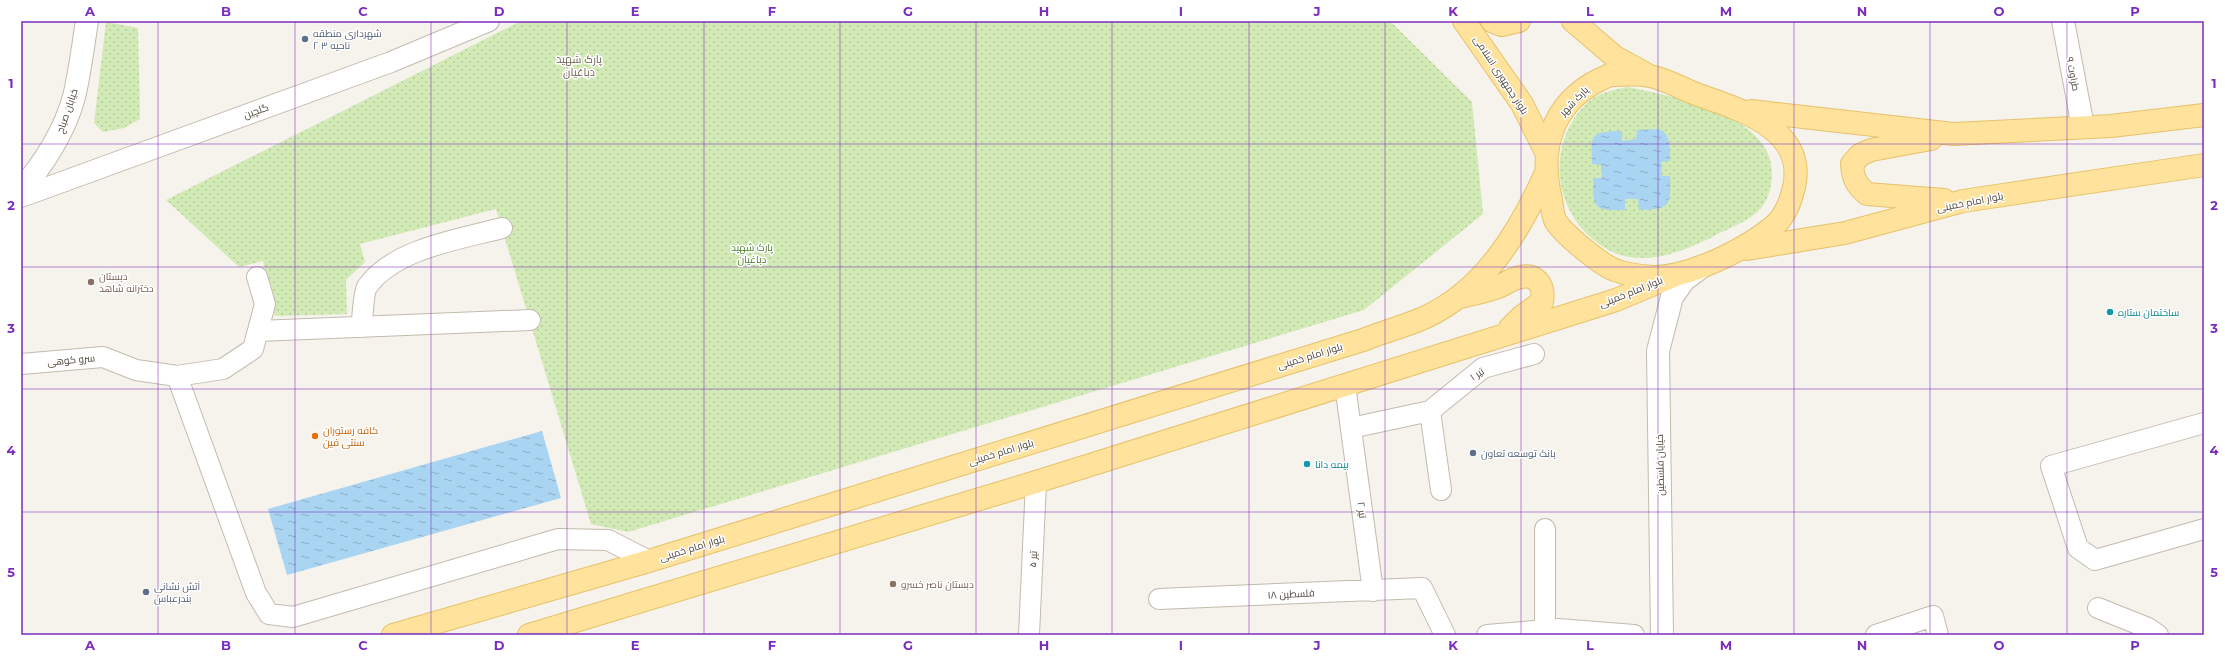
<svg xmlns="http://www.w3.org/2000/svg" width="2225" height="656" font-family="Montserrat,Cairo,sans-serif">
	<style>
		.grass { fill: url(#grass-dots) }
		.water { fill: url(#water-ripples) }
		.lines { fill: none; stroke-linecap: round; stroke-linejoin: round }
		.minor-casing { stroke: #c2bbae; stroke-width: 22 }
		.tertiary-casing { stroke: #c2bbae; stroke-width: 24 }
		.primary-casing { stroke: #e6c16a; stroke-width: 24 }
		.minor { stroke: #fff; stroke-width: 20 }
		.tertiary { stroke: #fff; stroke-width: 22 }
		.primary { stroke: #ffe39c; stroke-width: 22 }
		.grid { fill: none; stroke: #7b2cbf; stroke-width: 1; stroke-opacity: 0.55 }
		.service-dot { fill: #5c6f8a; stroke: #fff; stroke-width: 1.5 }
		.education-dot { fill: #8d6e63; stroke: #fff; stroke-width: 1.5 }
		.culture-dot { fill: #0f9aa8; stroke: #fff; stroke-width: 1.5 }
		.food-dot { fill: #e8710a; stroke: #fff; stroke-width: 1.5 }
		.labels { text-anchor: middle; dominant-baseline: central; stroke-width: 3; stroke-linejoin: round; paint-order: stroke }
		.service-label { font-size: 10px; fill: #4e5e75; stroke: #fff; text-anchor: start }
		.street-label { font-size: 10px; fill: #4b4439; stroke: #fff }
		.park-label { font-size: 10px; fill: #4a7f2a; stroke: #fff }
		.education-label { font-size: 10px; fill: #785e54; stroke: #fff; text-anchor: start }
		.culture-label { font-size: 10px; fill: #0d838f; stroke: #fff; text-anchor: start }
		.food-label { font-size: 10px; fill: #c56008; stroke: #fff; text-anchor: start }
		.neighbourhood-label { font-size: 11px; fill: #6e6250; stroke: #fff }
		.neatline { fill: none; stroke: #7b2cbf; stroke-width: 1.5 }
		.grid-label { font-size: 13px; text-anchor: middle; font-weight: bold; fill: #7b2cbf }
	</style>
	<defs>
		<pattern id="grass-dots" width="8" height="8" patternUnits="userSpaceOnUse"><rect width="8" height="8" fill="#d2eab5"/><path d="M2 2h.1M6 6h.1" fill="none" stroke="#b6ca9c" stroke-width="1.8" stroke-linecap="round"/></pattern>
		<pattern id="water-ripples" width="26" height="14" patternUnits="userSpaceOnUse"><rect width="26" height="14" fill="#a9d4f2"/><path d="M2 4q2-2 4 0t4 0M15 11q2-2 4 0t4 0" fill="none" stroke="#8caec5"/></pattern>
	</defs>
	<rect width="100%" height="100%" fill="#f6f3ec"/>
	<path class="grass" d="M521 21H1390L1472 102 1483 214 1364 310 628 532 591 524 496 209 360 244 365 262 346 280 347 314 275 316 263 261 239 267 166 200Z
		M106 22 138 28 140 119 124 128 103 132 94 123Z
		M1627 87C1672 96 1772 114 1772 173 1771 214 1748 219 1716 235 1691 248 1659 262 1629 257 1613 255 1597 244 1585 232 1551 197 1550 138 1588 102 1598 93 1613 90 1627 87Z"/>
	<path class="water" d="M1658 129C1672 133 1669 149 1670 161L1661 162 1662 176H1670C1671 207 1670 209 1639 210L1638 199H1625V210C1594 211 1593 209 1593 178H1602L1601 165 1592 164C1591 133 1590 132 1622 131V141L1636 139 1637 130Z
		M542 431 561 498 287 575 268 509Z"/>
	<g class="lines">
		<g class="minor-casing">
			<path id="minor" d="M21 197 391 62 489 21
				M361 327C363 318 363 294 367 287 393 249 460 239 502 228
				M258 331 530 320
				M21 364 103 357 136 370 177 376 223 369 253 349 265 304 257 277
				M177 376 256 593 269 614 293 617 558 539 608 540 649 561
				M1345 385 1373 591
				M1430 411 1441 490
				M2204 423 2051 466 2078 548 2095 560 2204 529
				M1351 428 1430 411 1483 368 1534 354
				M1159 599 1422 588 1445 635
				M2098 608 2148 628 2158 635
				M1545 631V529
				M1029 635 1036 482
				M1487 635 1558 629 1634 635
				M1876 635 1933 616 1938 635"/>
		</g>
		<g class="tertiary-casing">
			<path id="tertiary" d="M2063 21 2083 127
				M21 190C44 164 65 130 74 97 80 72 83 46 87 21
				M1662 635 1658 351 1672 297 1684 280 1703 266"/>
		</g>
		<g class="primary-casing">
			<path id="primary" d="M1464 21 1522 104 1546 152
				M1492 21 1502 25 1519 21
				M1573 21 1615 57 1646 74
				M1610 75C1623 75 1638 73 1650 76 1665 79 1681 88 1696 94 1738 109 1807 128 1794 187 1787 218 1777 226 1750 243 1726 258 1682 278 1653 277 1641 276 1627 275 1615 270 1601 265 1562 233 1555 220 1552 213 1552 203 1550 195 1538 141 1557 96 1610 75Z
				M1751 111 1953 134 2111 126 2204 115
				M1931 139 1871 150 1860 155 1852 164C1853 178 1856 185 1867 194L1944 200
				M1747 249 1845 233 1963 201 2204 165
				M1461 297C1472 294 1484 292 1495 288 1503 286 1509 280 1517 278 1536 272 1545 285 1542 302L1521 317 1510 328
				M393 635 649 561 1363 340C1383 332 1406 326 1426 317 1485 289 1519 232 1545 175
				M529 635 1036 482 1616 300 1678 274"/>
		</g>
		<use href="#minor" class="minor"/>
		<use href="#tertiary" class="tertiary"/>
		<use href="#primary" class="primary"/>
	</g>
	<path class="grid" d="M158 21V635M295 21V635M431 21V635M567 21V635M704 21V635M840 21V635M976 21V635M1112 21V635M1249 21V635M1385 21V635M1521 21V635M1658 21V635M1794 21V635M1930 21V635M2067 21V635M21 144H2204M21 267H2204M21 389H2204M21 512H2204"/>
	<g class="service-dot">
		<circle cx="305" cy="39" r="4"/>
		<circle cx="1473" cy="453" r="4"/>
		<circle cx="146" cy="592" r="4"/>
	</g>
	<g class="education-dot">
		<circle cx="91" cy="282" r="4"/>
		<circle cx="893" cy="584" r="4"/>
	</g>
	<g class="culture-dot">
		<circle cx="2110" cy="312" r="4"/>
		<circle cx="1307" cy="464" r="4"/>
	</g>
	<circle class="food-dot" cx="315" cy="436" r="4"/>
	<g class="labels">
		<g class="service-label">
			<text x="313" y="33">شهرداری منطقه<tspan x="313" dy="12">۲ ناحیه ۳</tspan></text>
			<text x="1481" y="453">بانک توسعه تعاون</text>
			<text x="154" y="586">آتش نشانی<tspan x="154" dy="12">بندرعباس</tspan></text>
		</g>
		<g class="street-label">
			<text transform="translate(2073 74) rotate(79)">طراوت ۹</text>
			<text transform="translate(1501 75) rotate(57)">بلوار جمهوری اسلامی</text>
			<text transform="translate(1574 101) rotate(-46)">پارک شهر</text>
			<text transform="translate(67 111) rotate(-71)">خیابان صباح</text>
			<text transform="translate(256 111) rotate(-20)">گلچین</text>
			<text transform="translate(1970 202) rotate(-11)">بلوار امام خمینی</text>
			<text transform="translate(1631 292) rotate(-22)">بلوار امام خمینی</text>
			<text transform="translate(1310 356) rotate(-17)">بلوار امام خمینی</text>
			<text transform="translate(71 360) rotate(-5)">سرو کوهی</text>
			<text transform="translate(1477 374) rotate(-34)">تیر ۱</text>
			<text transform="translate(1001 452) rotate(-17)">بلوار امام خمینی</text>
			<text transform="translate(1660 465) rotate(-91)">خیابان فلسطین</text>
			<text transform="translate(1362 510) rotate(82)">تیر ۲</text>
			<text transform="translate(692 548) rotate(-17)">بلوار امام خمینی</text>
			<text transform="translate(1033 559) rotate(-87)">تیر ۵</text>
			<text transform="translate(1291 594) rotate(-3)">فلسطین ۱۸</text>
		</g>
		<g class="park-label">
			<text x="752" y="247">پارک شهید<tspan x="752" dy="12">دباغیان</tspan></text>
		</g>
		<g class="education-label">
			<text x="99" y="276">دبستان<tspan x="99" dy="12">دخترانه شاهد</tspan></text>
			<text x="901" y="584">دبستان ناصر خسرو</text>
		</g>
		<g class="culture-label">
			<text x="2118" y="312">ساختمان ستاره</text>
			<text x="1315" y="464">بیمه دانا</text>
		</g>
		<g class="food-label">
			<text x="323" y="430">کافه رستوران<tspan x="323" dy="12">سنتی فین</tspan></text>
		</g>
		<g class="neighbourhood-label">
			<text x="579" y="59">پارک شهید<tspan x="579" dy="13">دباغیان</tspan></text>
		</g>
	</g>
	<rect width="2225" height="656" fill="none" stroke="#ffffff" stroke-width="44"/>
	<rect x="22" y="22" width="2181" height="612" class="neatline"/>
	<g class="grid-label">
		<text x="90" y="16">A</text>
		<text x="226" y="16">B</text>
		<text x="363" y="16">C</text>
		<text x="499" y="16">D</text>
		<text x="635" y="16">E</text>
		<text x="772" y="16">F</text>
		<text x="908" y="16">G</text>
		<text x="1044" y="16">H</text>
		<text x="1181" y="16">I</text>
		<text x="1317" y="16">J</text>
		<text x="1453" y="16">K</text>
		<text x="1590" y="16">L</text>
		<text x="1726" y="16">M</text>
		<text x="1862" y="16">N</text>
		<text x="1999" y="16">O</text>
		<text x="2135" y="16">P</text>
		<text x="11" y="88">1</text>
		<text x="2214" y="88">1</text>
		<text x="11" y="210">2</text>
		<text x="2214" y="210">2</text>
		<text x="11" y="333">3</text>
		<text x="2214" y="333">3</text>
		<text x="11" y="455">4</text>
		<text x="2214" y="455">4</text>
		<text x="11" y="577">5</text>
		<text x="2214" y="577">5</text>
		<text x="90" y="650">A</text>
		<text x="226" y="650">B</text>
		<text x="363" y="650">C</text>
		<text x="499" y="650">D</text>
		<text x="635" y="650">E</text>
		<text x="772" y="650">F</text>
		<text x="908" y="650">G</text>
		<text x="1044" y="650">H</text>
		<text x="1181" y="650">I</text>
		<text x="1317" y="650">J</text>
		<text x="1453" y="650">K</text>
		<text x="1590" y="650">L</text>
		<text x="1726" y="650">M</text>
		<text x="1862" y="650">N</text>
		<text x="1999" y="650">O</text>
		<text x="2135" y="650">P</text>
	</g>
</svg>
